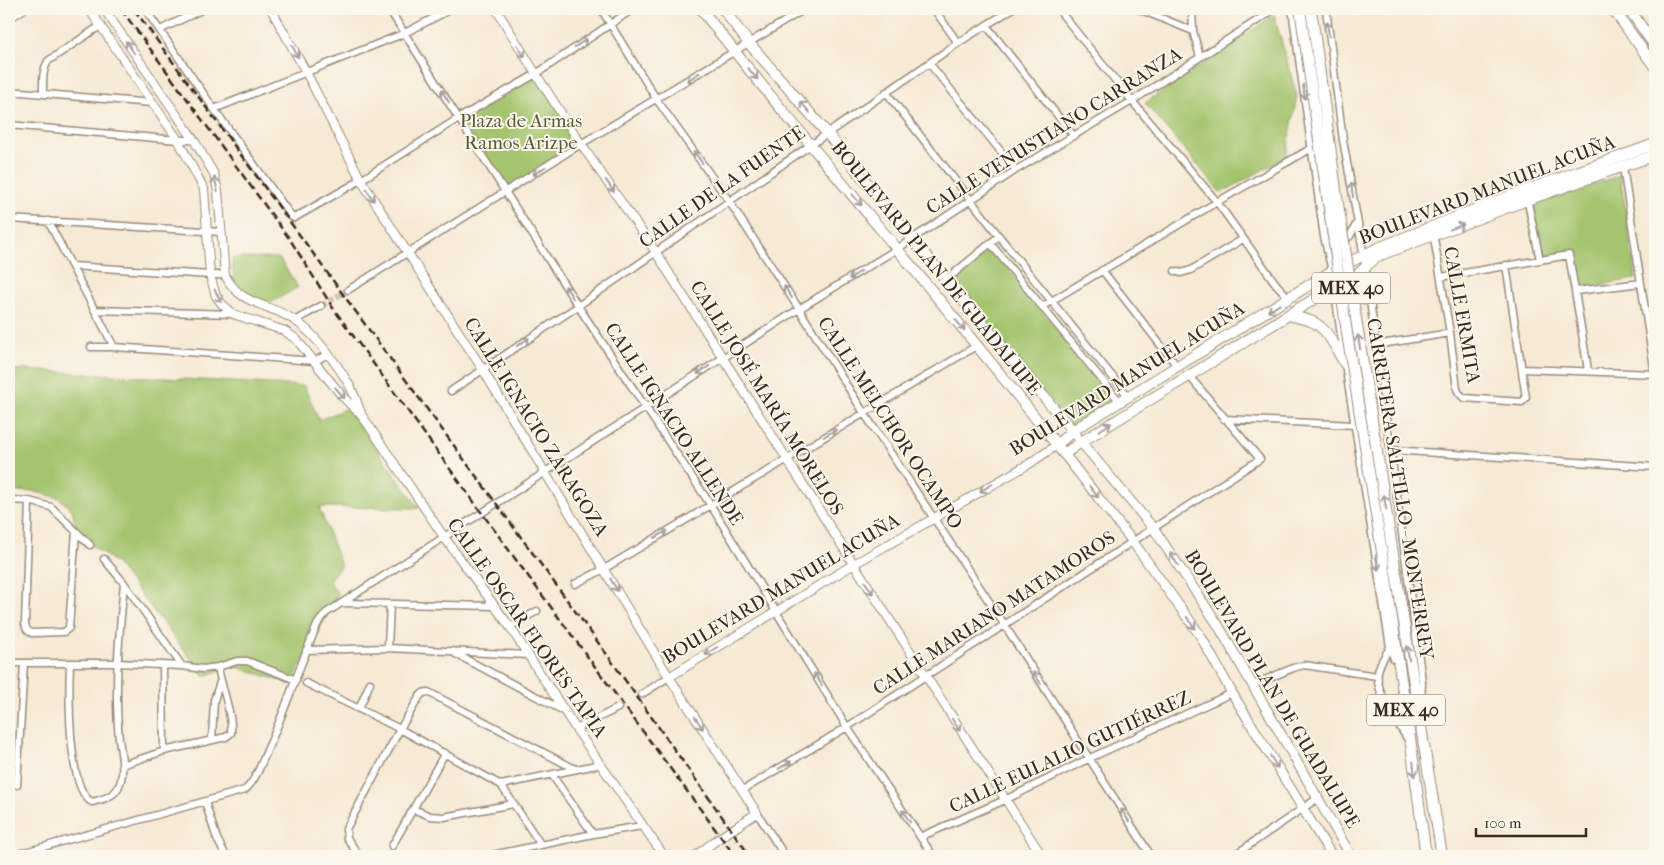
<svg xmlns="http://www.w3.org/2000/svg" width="1664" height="865" font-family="'IM FELL French Canon',serif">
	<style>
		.green { fill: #a4c56e; stroke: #707846 }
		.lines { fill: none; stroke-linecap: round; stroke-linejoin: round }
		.minor-tunnel { stroke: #d1c4b0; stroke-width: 6; stroke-dasharray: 6 3; stroke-linecap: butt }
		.minor-casing { stroke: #988a7a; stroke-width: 9 }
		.tertiary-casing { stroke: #988a7a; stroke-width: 10 }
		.secondary-casing { stroke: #988a7a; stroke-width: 11 }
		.primary-casing { stroke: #988a7a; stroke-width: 12 }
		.trunk-casing { stroke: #988a7a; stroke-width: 12 }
		.minor { stroke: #fff; stroke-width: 6 }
		.tertiary { stroke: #fff; stroke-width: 8 }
		.secondary { stroke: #fff; stroke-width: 9 }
		.primary { stroke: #fff; stroke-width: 10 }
		.trunk { stroke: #fff; stroke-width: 10 }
		.rail { stroke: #3b2a1e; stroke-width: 2.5; stroke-dasharray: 8 4; stroke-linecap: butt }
		.trunk-bridge-casing { stroke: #988a7a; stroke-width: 12; stroke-linecap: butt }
		.trunk-bridge { stroke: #fff; stroke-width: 10 }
		.oneway { stroke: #a79f9a }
		.labels { text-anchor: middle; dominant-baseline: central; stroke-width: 4; stroke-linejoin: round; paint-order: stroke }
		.shield { fill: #fbf7ec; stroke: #75685c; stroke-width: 1 }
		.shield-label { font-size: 18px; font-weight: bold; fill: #3b2a1e }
		.park-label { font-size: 19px; fill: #5a5836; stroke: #fbf7ec }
		.street-label { font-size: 19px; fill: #3b2a1e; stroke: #fbf7ec }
	</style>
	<rect width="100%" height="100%" fill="#fbf7ec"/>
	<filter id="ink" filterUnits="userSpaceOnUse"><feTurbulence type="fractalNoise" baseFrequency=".02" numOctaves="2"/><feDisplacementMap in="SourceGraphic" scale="10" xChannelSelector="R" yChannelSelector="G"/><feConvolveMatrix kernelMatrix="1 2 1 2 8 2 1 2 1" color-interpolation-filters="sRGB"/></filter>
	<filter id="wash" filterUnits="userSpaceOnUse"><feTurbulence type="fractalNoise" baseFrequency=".0096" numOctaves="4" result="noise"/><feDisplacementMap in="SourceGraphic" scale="20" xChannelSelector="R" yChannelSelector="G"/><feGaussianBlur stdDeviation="1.12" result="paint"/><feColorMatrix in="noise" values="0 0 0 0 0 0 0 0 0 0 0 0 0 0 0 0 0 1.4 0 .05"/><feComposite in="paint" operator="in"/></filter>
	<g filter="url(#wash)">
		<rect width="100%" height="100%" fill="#f6ead5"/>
		<path class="green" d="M1274 15 1297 96 1286 157 1221 193 1145 103Z
			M535 75 580 144 506 191 460 118Z
			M1620 175 1636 279 1580 288 1573 252 1541 257 1532 206Z
			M992 248 1113 400 1071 426 952 281Z
			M232 258H279L298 287 269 304 250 296 234 282Z
			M9 369 304 386 319 420 347 408 419 508 319 507 341 566 329 580 338 594 291 684 234 666 204 676 117 564 79 536 72 510 59 498 32 491 9 492Z"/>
	</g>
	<g filter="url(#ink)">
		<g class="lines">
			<path class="minor-tunnel" d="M321 306 348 290"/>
			<g class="minor-casing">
				<path id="minor" d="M145 9 214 109 292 217 294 218 361 180 459 118 536 74 633 9
					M389 9 578 306 710 504 847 727 933 856
					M601 9 657 100 729 201 799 309 864 413 1004 624 1151 856
					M934 9 958 43
					M1058 9 1132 101 1217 202 1276 284 1289 298
					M1139 9 1193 31 1200 57
					M1192 9 1193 31
					M1292 9 1324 237 1332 271 1345 364 1390 647 1394 659
					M1326 9 1343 140 1364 257 1403 541 1422 681 1421 712
					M986 25 1073 135
					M160 30 203 9
					M1645 31 1655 26
					M929 63 1016 170
					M9 91 152 103
					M886 92 999 236 1129 397
					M43 93C43 81 42 71 48 61L100 26
					M214 109 405 33 451 9
					M9 125 178 140H194
					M1623 167 1655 374
					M1527 198 1540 260
					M9 219 221 232
					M48 221 114 347
					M1433 232 1450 333 1457 389 1459 393 1464 398 1522 402 1526 398 1506 265
					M1342 242 1350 236 1357 223
					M990 243 1120 402
					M72 266 210 275H225
					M1102 270 1177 366
					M1175 271 1181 273 1191 270 1243 239
					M1441 277 1569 255 1588 370
					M946 280 999 236
					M348 290 581 144 805 9
					M1576 291 1641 283
					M1350 299 1358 298 1370 302
					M1043 306 1217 202 1312 148
					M95 310 233 314
					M296 320 321 306
					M1375 345 1450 333
					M91 347H114L315 361 328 354
					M1522 369 1655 374
					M451 391 578 306 958 43 1012 9
					M1224 419 1355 425
					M1391 450 1655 467
					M9 500 29 501 51 507 90 545
					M29 501 25 624C26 629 27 631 32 633L64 632 69 628 76 531
					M104 559 124 583 182 666
					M575 584 604 569 978 345
					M344 603 495 606
					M510 627 537 611
					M1390 647C1386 655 1379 663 1378 672 1374 691 1398 723 1408 740
					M388 648 390 604
					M306 650 388 648 528 655
					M454 653 564 711
					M9 663H117L182 666 203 669 218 667 237 661H247L296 680
					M70 663C69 689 67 791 92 802 101 800 113 797 118 788 126 773 121 755 119 739 114 687 119 636 124 583
					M163 665 164 751
					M306 683 400 729 501 785 541 845
					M1253 685 1293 668 1304 665 1377 676
					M642 694 669 677
					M359 709 370 683
					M576 729 618 708
					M212 740 214 700 220 682
					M122 765 164 751 226 737 231 733C233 715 221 686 218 667
					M552 775 593 834
					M17 785 24 663
					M501 785 601 764
					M743 790 847 727 1260 459 1189 376
					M205 802 217 839 226 856
					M413 809 430 816 444 817 513 804
					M757 813 785 856
					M920 837 1005 800 1090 758 1232 693
					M392 846 445 753
					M11 856 245 790C257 779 262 761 269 746 287 706 300 664 318 623L326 613 799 309 897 249 1016 170 1132 101 1275 9
					M359 856 347 838 346 829 400 729 420 696 423 693 428 692 575 769
					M488 856 593 834 642 826
					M1233 856 1318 798"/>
			</g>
			<g class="tertiary-casing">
				<path id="tertiary" d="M89 9 178 140 204 189 210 275 216 296 221 303 233 314 285 331 297 340 342 396 363 417 444 537 510 627 576 729 664 856
					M104 9 194 140 214 174 218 191 225 275C240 306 269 303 294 320 314 332 340 368 351 388 355 396 358 405 361 413
					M271 9 306 72 361 180 483 370 669 677 757 813 715 841 696 856
					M496 9 536 74 581 144 655 251 837 538 1042 856
					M9 18 23 9
					M669 677 854 564 1029 464 1057 445"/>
			</g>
			<g class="secondary-casing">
				<path id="secondary" d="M1081 442 1154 529 1218 625 1351 856
					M1064 454 1133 542 1200 635 1232 693 1332 856"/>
			</g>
			<g class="primary-casing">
				<path id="primary" d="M701 9C819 160 946 303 1064 454L1081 442 1334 287 1356 276 1376 257 1383 254 1527 200 1655 155
					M723 9 748 42 827 133 912 239 1076 435
					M1613 9 1655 67
					M1629 9 1655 46
					M1289 315C1297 317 1305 319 1313 322 1329 330 1336 349 1345 364
					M1057 445 1072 431 1332 271 1378 248 1507 197 1655 144"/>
			</g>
			<g class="trunk-casing">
				<path id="trunk" d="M1384 565 1411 745 1426 856
					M1395 567 1442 856"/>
			</g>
			<use href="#minor" class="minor"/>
			<use href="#tertiary" class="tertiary"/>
			<use href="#secondary" class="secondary"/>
			<use href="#primary" class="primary"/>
			<use href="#trunk" class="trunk"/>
			<path class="rail" d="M121 9 291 241 333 308 511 553 735 856
				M134 9 608 656 750 856"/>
			<g class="trunk-bridge-casing">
				<path id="trunk-bridge" d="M1300 9 1348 340 1384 565
					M1311 9 1338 204 1395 567"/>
			</g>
			<use href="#trunk-bridge" class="trunk-bridge"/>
		</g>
		<defs><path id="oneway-shaft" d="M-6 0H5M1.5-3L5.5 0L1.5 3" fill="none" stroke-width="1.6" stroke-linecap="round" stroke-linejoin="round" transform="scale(1.25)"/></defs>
		<g class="oneway">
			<use href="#oneway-shaft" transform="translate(1328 29) rotate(-98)"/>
			<use href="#oneway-shaft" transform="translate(581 43) rotate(-34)"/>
			<use href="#oneway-shaft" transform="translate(130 47) rotate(-124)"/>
			<use href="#oneway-shaft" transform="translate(295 51) rotate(61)"/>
			<use href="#oneway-shaft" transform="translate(521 51) rotate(59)"/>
			<use href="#oneway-shaft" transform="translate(753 74) rotate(50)"/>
			<use href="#oneway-shaft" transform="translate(693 77) rotate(147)"/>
			<use href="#oneway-shaft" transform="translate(1304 92) rotate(82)"/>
			<use href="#oneway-shaft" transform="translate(445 96) rotate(-122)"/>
			<use href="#oneway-shaft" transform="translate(805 107) rotate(-131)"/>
			<use href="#oneway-shaft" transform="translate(698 157) rotate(-125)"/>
			<use href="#oneway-shaft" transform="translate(539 171) rotate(148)"/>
			<use href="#oneway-shaft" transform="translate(216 184) rotate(-103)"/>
			<use href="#oneway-shaft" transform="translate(610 186) rotate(55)"/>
			<use href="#oneway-shaft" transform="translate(1352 190) rotate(-99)"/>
			<use href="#oneway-shaft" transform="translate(370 195) rotate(57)"/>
			<use href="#oneway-shaft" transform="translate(857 200) rotate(51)"/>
			<use href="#oneway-shaft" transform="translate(1457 227) rotate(-21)"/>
			<use href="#oneway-shaft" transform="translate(855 275) rotate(148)"/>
			<use href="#oneway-shaft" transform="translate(569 292) rotate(-122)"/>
			<use href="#oneway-shaft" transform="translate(788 292) rotate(-123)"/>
			<use href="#oneway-shaft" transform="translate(218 296) rotate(63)"/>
			<use href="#oneway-shaft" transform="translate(1274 308) rotate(149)"/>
			<use href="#oneway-shaft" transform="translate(960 325) rotate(50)"/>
			<use href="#oneway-shaft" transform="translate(523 342) rotate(-34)"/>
			<use href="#oneway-shaft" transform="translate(1359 342) rotate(-99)"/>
			<use href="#oneway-shaft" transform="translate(703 370) rotate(147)"/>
			<use href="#oneway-shaft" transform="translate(340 393) rotate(50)"/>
			<use href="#oneway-shaft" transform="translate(1105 427) rotate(-32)"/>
			<use href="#oneway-shaft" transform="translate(830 433) rotate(-31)"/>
			<use href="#oneway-shaft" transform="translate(986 488) rotate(150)"/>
			<use href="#oneway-shaft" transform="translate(1094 492) rotate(52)"/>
			<use href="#oneway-shaft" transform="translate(1385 502) rotate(-99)"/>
			<use href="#oneway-shaft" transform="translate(661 534) rotate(-31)"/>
			<use href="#oneway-shaft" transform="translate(1174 559) rotate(-123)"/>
			<use href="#oneway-shaft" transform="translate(1377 563) rotate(81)"/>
			<use href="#oneway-shaft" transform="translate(614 585) rotate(59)"/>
			<use href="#oneway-shaft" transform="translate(869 588) rotate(58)"/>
			<use href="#oneway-shaft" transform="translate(1191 623) rotate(54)"/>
			<use href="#oneway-shaft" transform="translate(711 651) rotate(148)"/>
			<use href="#oneway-shaft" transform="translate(1408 653) rotate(-99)"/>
			<use href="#oneway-shaft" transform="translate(1037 678) rotate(-124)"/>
			<use href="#oneway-shaft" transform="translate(818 679) rotate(-122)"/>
			<use href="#oneway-shaft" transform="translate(699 723) rotate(57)"/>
			<use href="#oneway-shaft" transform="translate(956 725) rotate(57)"/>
			<use href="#oneway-shaft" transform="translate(1274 762) rotate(59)"/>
			<use href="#oneway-shaft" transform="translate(785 765) rotate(-31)"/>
			<use href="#oneway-shaft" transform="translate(1414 769) rotate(84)"/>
			<use href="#oneway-shaft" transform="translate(1125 815) rotate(-122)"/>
			<use href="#oneway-shaft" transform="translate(906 816) rotate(-123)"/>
		</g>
	</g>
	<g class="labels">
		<g class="shield">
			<rect x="1312" y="272.5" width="78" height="31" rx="4"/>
			<rect x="1367" y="694.5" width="78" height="31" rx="4"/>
		</g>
		<g class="shield-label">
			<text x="1351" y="288">MEX 40</text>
			<text x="1406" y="710">MEX 40</text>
		</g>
		<g class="park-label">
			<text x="521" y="121">Plaza de Armas<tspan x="521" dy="22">Ramos Arizpe</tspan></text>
		</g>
		<g class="street-label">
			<text transform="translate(1054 131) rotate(-32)">CALLE VENUSTIANO CARRANZA</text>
			<text transform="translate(722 187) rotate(-35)">CALLE DE LA FUENTE</text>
			<text transform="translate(1487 190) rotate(-21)">BOULEVARD MANUEL ACUÑA</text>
			<text transform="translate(936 268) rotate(51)">BOULEVARD PLAN DE GUADALUPE</text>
			<text transform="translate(1462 315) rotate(80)">CALLE ERMITA</text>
			<text transform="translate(1127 379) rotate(-32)">BOULEVARD MANUEL ACUÑA</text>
			<text transform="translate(767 398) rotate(58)">CALLE JOSÉ MARÍA MORELOS</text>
			<text transform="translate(890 423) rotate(57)">CALLE MELCHOR OCAMPO</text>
			<text transform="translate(674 424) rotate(57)">CALLE IGNACIO ALLENDE</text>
			<text transform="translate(536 427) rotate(58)">CALLE IGNACIO ZARAGOZA</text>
			<text transform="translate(1400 489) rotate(81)">CARRETERA SALTILLO - MONTERREY</text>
			<text transform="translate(781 589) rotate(-31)">BOULEVARD MANUEL ACUÑA</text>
			<text transform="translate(994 613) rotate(-33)">CALLE MARIANO MATAMOROS</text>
			<text transform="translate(527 628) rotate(55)">CALLE OSCAR FLORES TAPIA</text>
			<text transform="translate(1272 689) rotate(59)">BOULEVARD PLAN DE GUADALUPE</text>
			<text transform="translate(1070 752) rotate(-25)">CALLE EULALIO GUTIÉRREZ</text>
		</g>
	</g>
	<rect width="1664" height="865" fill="none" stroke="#fbf7ec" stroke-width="30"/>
	<path d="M1476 828v8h110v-8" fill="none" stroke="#3b2a1e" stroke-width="2.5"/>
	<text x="1484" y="828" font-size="15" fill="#3b2a1e" stroke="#fbf7ec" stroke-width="4" paint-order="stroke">100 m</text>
</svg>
